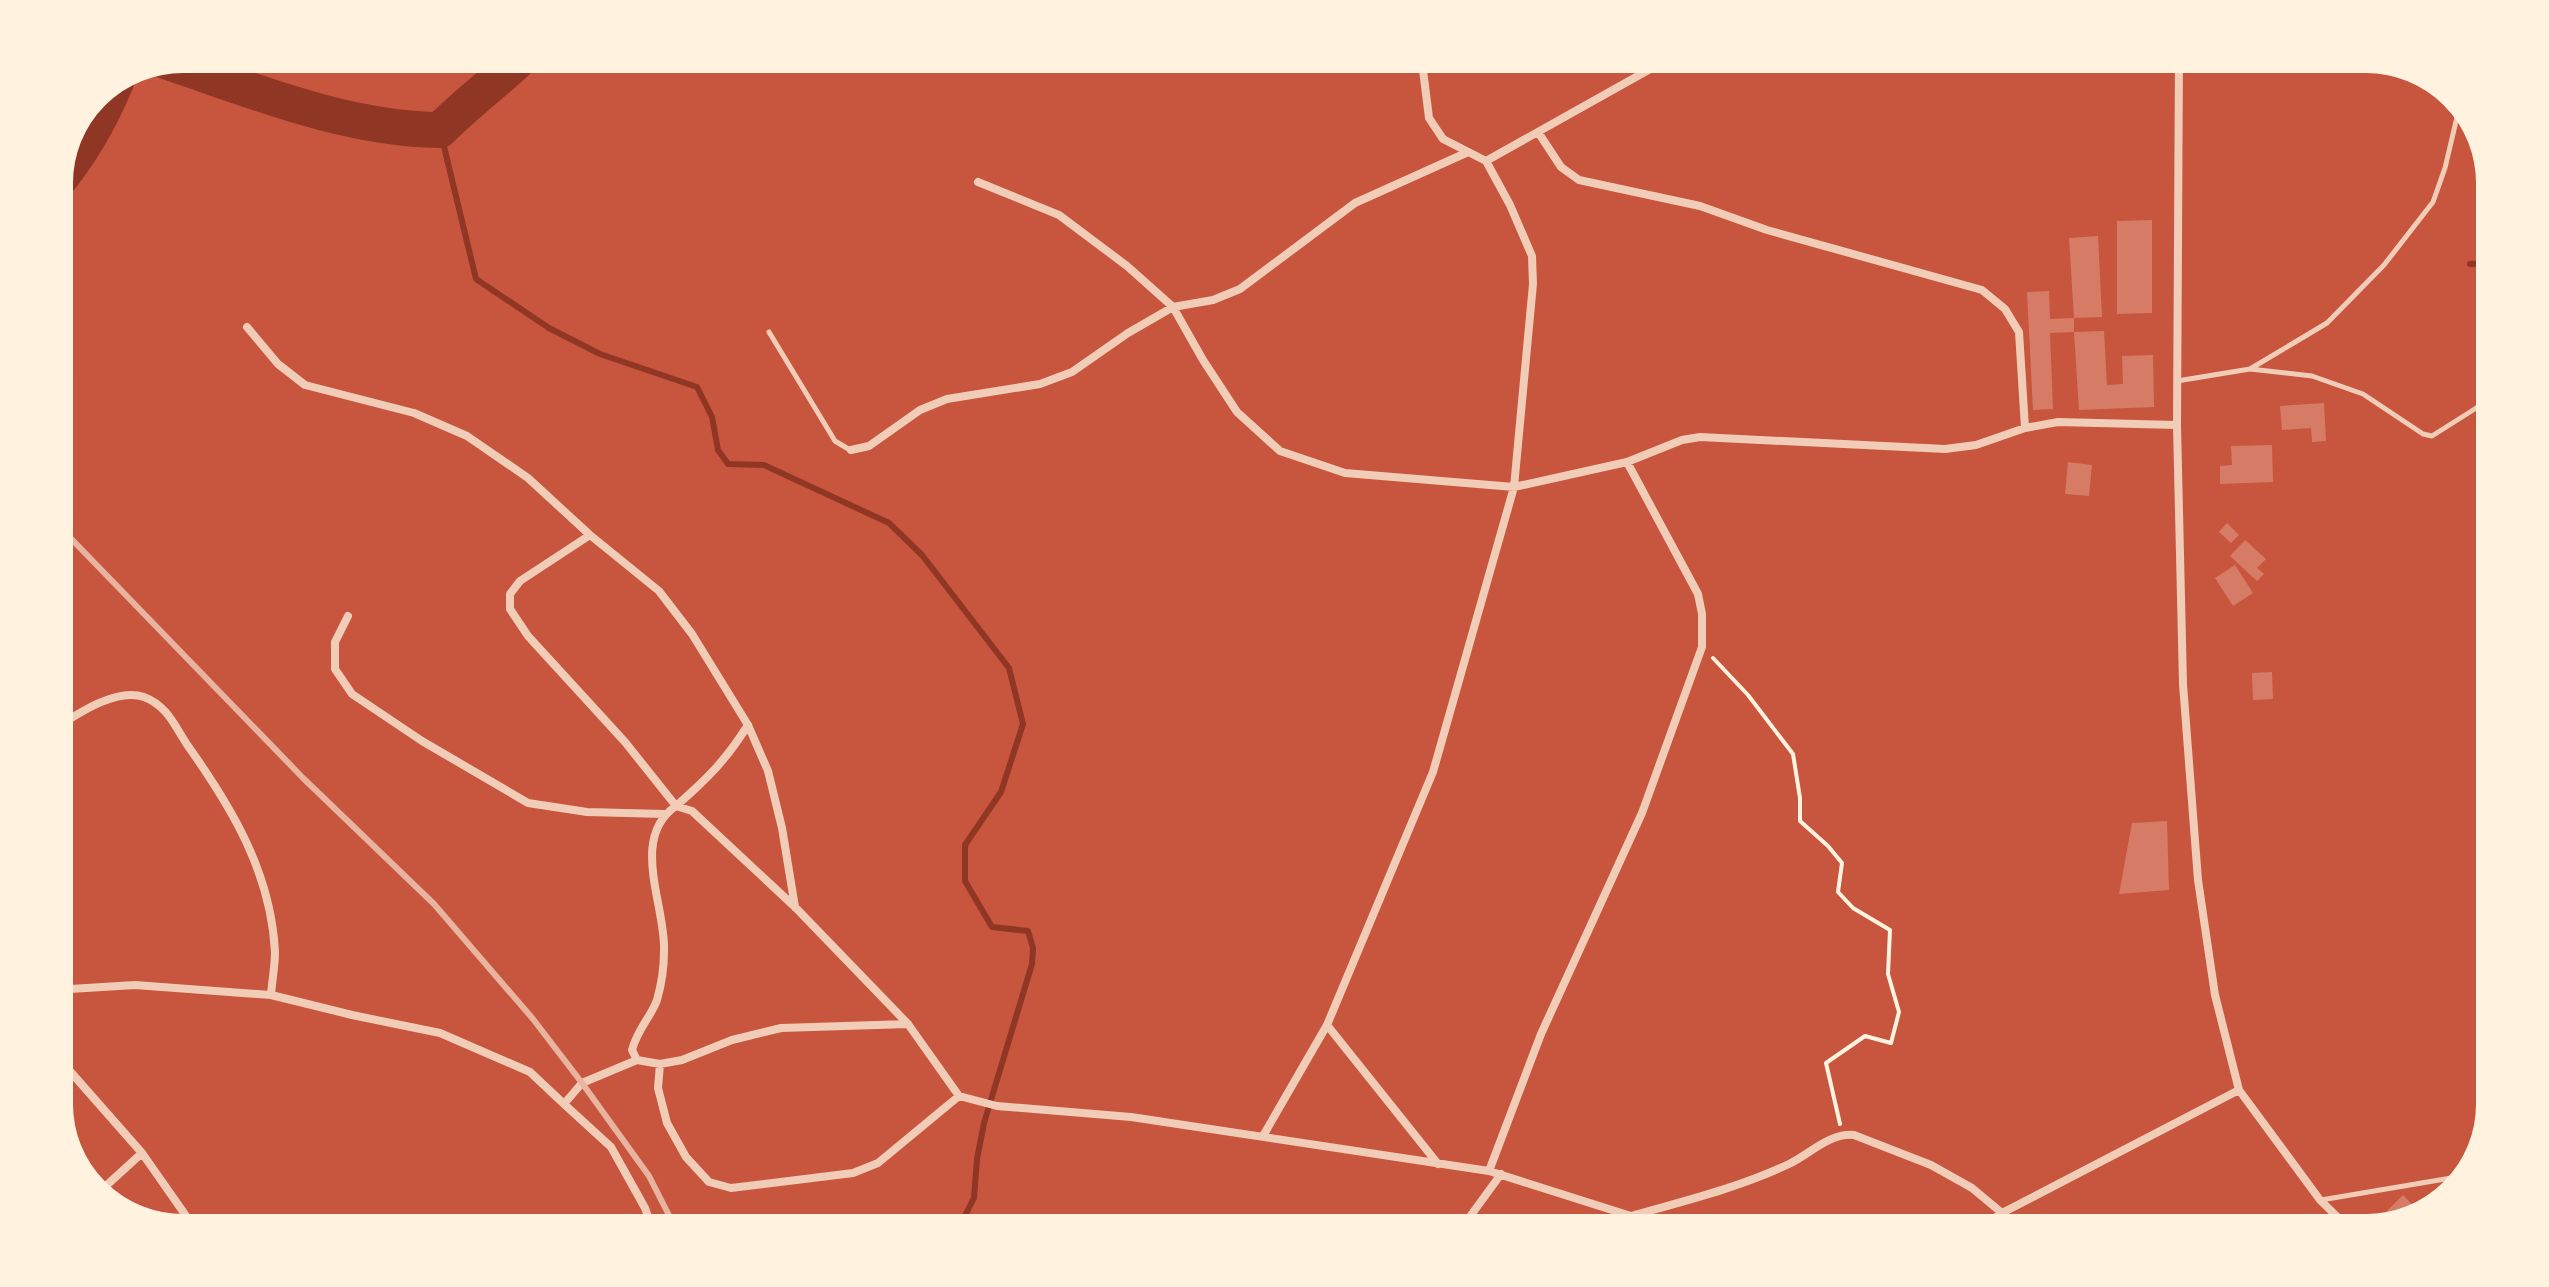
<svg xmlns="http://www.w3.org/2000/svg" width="2549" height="1287" font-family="'Work Sans',sans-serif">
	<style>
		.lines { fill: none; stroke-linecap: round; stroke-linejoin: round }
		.stream { stroke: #8f3625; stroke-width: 6 }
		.river { stroke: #8f3625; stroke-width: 36 }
		.building { fill: #d67c66 }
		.path { stroke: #fff3e0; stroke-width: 4 }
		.service { stroke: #f1ccb7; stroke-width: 5 }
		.minor { stroke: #f1ccb7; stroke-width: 8 }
		.rail { stroke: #e9b49f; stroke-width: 6 }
		.rim { fill: none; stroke: #fff3e0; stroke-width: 10 }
	</style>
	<rect width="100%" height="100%" fill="#c8553d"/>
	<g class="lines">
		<path class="stream" d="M440 130 476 279 549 328 600 354 697 387 712 417 718 450 728 464 764 465 889 523 922 555 1009 668 1023 724 1001 792 965 845V881L992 927 1028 931 1033 948 1032 964 984 1123 977 1159 974 1198 956 1233
			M2470 264 2495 263"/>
		<path class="river" d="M165 61C254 91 346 129 440 130 467 103 497 81 525 54
			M54 186C80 155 101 118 116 82"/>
	</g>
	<path class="building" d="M2152 220V313L2117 314V221Z
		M2098 236 2102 317 2074 318V332L2104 331 2107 385 2123 384 2122 356 2153 355 2154 407 2079 410 2074 332 2050 333 2053 409 2033 410 2027 292 2049 291 2050 319 2074 318 2069 238Z
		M2324 403 2326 441 2312 442 2311 428 2282 430 2280 406Z
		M2272 445 2273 482 2220 484V466L2232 465 2231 446Z
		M2068 462 2092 465 2089 496 2065 494Z
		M2227 523 2239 535 2231 543 2219 532Z
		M2245 540 2266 559 2257 568 2264 574 2257 581 2230 556Z
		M2235 565 2253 593 2233 606 2215 578Z
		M2272 672 2273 699 2253 700 2252 673Z
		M2167 821 2169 890 2119 894 2132 823Z
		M2403 1195 2423 1216 2394 1225 2384 1214Z"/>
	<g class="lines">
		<path class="path" d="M1713 658 1748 695 1793 754 1800 798V821L1828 846 1842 863 1838 892 1853 908 1890 930 1888 974 1899 1012 1891 1043 1865 1036 1826 1063 1840 1124"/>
		<path class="service" d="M769 332 835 441 850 450
			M2250 369 2312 376 2363 394 2423 434 2432 436 2481 405 2495 400
			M2177 381 2250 369 2327 323 2384 265 2433 202 2445 168 2461 100
			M2321 1200 2469 1175"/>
		<path class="minor" d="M2179 54 2177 425 2183 684 2198 880 2215 995 2239 1090 2320 1200 2354 1233
			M1538 132 1561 167 1579 180 1700 206 1767 230 1982 290 2005 309 2019 332 2025 428
			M1486 161 1677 54
			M978 182 1059 215 1127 266 1173 307 1203 360 1237 412 1280 451 1345 473 1514 487 1627 462 1698 594 1702 614V647L1642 813 1541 1034 1489 1171
			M247 327 278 364 305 385 414 413 467 436 528 478 590 535 659 591 692 634 748 725 768 771 782 828 795 907
			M851 450 869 446 920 410 947 399 1040 384 1072 372 1128 333 1173 307 1213 300 1240 289 1355 203 1466 153
			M1627 462 1682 440 1700 437 1945 449 1976 445 2025 428 2058 422 2177 425
			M590 535 520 581 510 594V609L528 636 625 742 676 806C707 779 726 760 748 725
			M348 616 335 642V669L352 694 422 741 528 803 587 812 664 814
			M54 729C76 715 116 687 144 697 168 706 175 727 188 746 232 808 271 873 275 952 275 966 272 981 271 995
			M54 990 135 985 271 995 352 1015 440 1033 530 1072 564 1104 582 1083 637 1060
			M908 1024 781 1028 732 1040 682 1060 660 1064 637 1060 632 1050C638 1028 651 1017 657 1000 661 986 664 966 664 951 666 906 629 838 676 806L692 811 795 907 908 1024 959 1096 997 1106 1131 1117 1489 1171 1631 1216 1661 1233
			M1327 1025 1438 1164
			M54 1053 142 1153 198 1233
			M660 1064 658 1088 667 1123 686 1157 709 1182 731 1188 853 1173 878 1163 959 1096
			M564 1104 611 1147 645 1208 654 1233
			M1263 1136 1327 1025 1433 772 1514 487 1533 284 1532 256 1510 205 1486 161 1443 139 1429 118 1421 54
			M97 1194 142 1153
			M1631 1216C1684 1201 1738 1188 1789 1164 1810 1154 1829 1133 1854 1135L1931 1165 1972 1188 2002 1213 2006 1233
			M593 1233 621 1226 651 1231
			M1458 1233 1501 1174
			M1972 1233 2002 1213 2239 1090"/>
		<path class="rail" d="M54 521 303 778 434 904 533 1019 582 1083 649 1176 678 1233"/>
	</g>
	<path d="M0 0H2549V1287H0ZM183 68H2366A115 115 0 0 1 2481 183V1104A115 115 0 0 1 2366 1219H183A115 115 0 0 1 68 1104V183A115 115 0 0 1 183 68Z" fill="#fff3e0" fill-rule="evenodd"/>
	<path class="rim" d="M183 68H2366A115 115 0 0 1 2481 183V1104A115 115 0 0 1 2366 1219H183A115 115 0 0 1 68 1104V183A115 115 0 0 1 183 68Z"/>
</svg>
